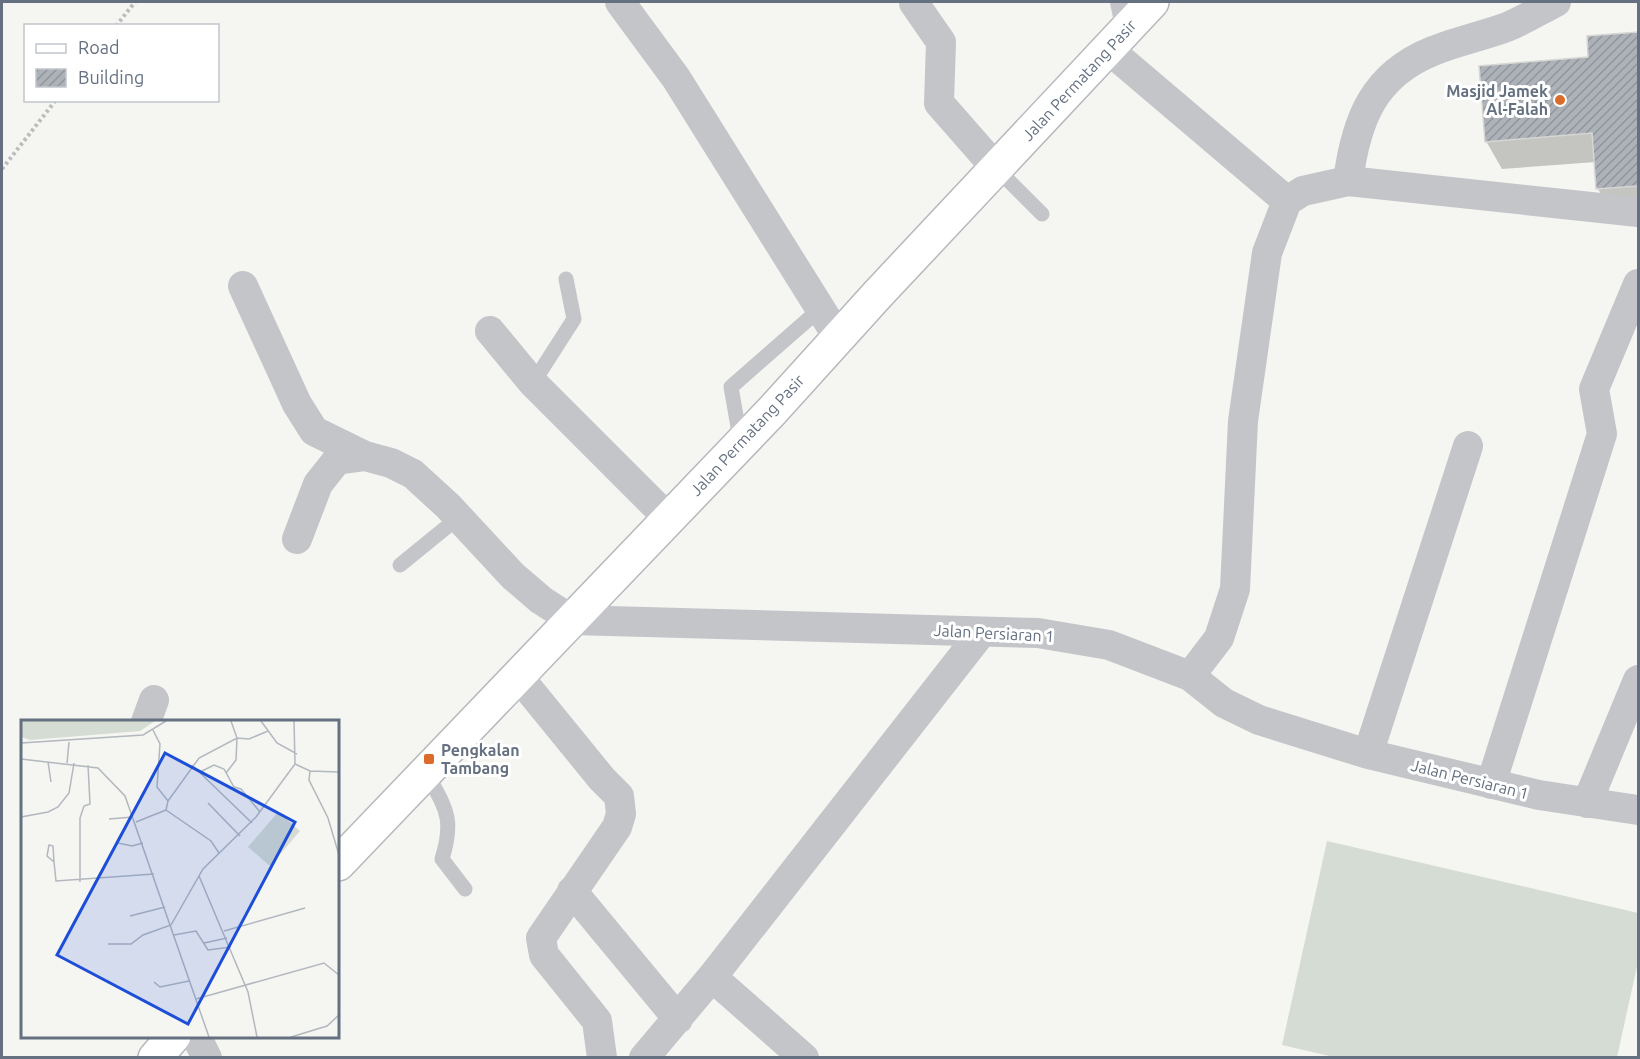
<svg xmlns="http://www.w3.org/2000/svg" width="1640" height="1059" font-family="Ubuntu,sans-serif">
	<style>
		.pitch { fill: #d5dcd3 }
		.shadow { fill: #0003 }
		.building { fill: url(#building-hatch); stroke: #d6d6d4; stroke-width: 1.5 }
		.lines { fill: none; stroke-linecap: round; stroke-linejoin: round }
		.secondary-casing { stroke: #b5b8bd; stroke-width: 36 }
		.path { stroke: #babcbe; stroke-width: 4; stroke-dasharray: 3 3; stroke-linecap: butt }
		.lane { stroke: #c3c5c9; stroke-width: 15 }
		.street { stroke: #c3c5c9; stroke-width: 30 }
		.secondary { stroke: #fff; stroke-width: 33 }
		.poi-dot { fill: #db6b2b; stroke: #fff; stroke-width: 2 }
		.labels { text-anchor: middle; dominant-baseline: central; stroke-width: 6; stroke-linejoin: round; paint-order: stroke }
		.street-label { font-size: 16px; fill: #657181; stroke: #fff }
		.poi-label { font-size: 16px; font-weight: bold; fill: #657181; stroke: #fff; text-anchor: end }
		.inset-road { fill: none; stroke: #b2b8be; stroke-width: 1.5 }
		.view { fill: #1d4ed8; fill-opacity: 0.15; stroke: #1d4ed8; stroke-width: 3 }
		.inset-edge { fill: none; stroke: #657181; stroke-width: 3 }
	</style>
	<defs>
		<pattern id="building-hatch" width="6" height="6" patternUnits="userSpaceOnUse" patternTransform="scale(1.5)"><rect width="6" height="6" fill="#acb2b8"/><path d="M-1 1l2-2M0 6l6-6M5 7l2-2" fill="none" stroke="#90959b"/></pattern>
	</defs>
	<rect width="100%" height="100%" fill="#f5f5f2"/>
	<path class="pitch" d="M1327 841 1638 913V962L1617 1057 1338 1058 1282 1045Z"/>
	<path class="shadow" d="M1638 33V215L1614 217 1598 189 1596 162 1502 169 1486 141 1590 59 1588 37Z"/>
	<path class="building" d="M1638 32V186L1596 189 1592 133 1485 142 1479 66 1588 57 1587 36Z"/>
	<g class="lines">
		<g class="secondary-casing">
			<path id="secondary" d="M338 864 773 410 878 294 1152 2
				M155 1058 174 1036"/>
		</g>
		<path class="path" d="M116 26 135 2
			M2 169 56 100"/>
		<path class="lane" d="M996 168 1042 214
			M533 383 574 319 566 279
			M741 444 731 387 820 309
			M400 565 459 517
			M426 772C445 808 455 817 442 859L465 889"/>
		<path class="street" d="M620 2 676 78 838 337
			M1125 2 1130 25
			M914 3 941 42 939 103 996 168
			M1108 49 1287 201
			M1348 181 1638 212
			M243 286 297 404 314 431 365 456 391 463 413 474 448 506 513 576 541 600 572 620 1038 633 1109 645 1190 676 1224 703 1259 720 1368 754 1539 795 1638 810
			M490 331 533 383 668 518
			M297 539 318 484 337 460 365 456
			M518 676 602 779 619 796 621 814 617 827 541 938 544 955 597 1021 602 1058
			M1190 676 1219 638 1235 589 1243 421 1267 253 1287 201 1303 191 1348 181C1356 120 1373 75 1433 51 1457 41 1483 36 1507 27 1524 20 1540 10 1556 2
			M146 722 154 700
			M1368 754 1468 446
			M1491 784 1602 434 1594 389 1638 284
			M1587 803 1638 680
			M572 891 678 1019
			M712 977 804 1058
			M196 1036 207 1058
			M644 1058 712 977 981 633"/>
		<use href="#secondary" class="secondary"/>
	</g>
	<g class="poi-dot">
		<circle cx="1560" cy="100" r="6"/>
		<rect x="423" y="753" width="12" height="12" rx="3"/>
	</g>
	<g class="labels">
		<g class="street-label">
			<text transform="translate(1079 80) rotate(-47)">Jalan Permatang Pasir</text>
			<text transform="translate(747 435) rotate(-47)">Jalan Permatang Pasir</text>
			<text transform="translate(994 633) rotate(3)">Jalan Persiaran 1</text>
			<text transform="translate(1470 779) rotate(14)">Jalan Persiaran 1</text>
		</g>
		<g class="poi-label">
			<text x="1548" y="91">Masjid Jamek<tspan x="1548" dy="18">Al-Falah</tspan></text>
			<text x="441" y="750" text-anchor="start">Pengkalan<tspan x="441" dy="18">Tambang</tspan></text>
		</g>
	</g>
	<g transform="translate(21 720)">
		<rect width="318" height="318" fill="#f5f5f2"/>
		<path d="M0 1H134L119 11 9 20 0 17Z" fill="#d5dcd3"/>
		<path d="M257 92 279 111 249 146 227 127Z" fill="#d5dcd3"/>
		<path class="inset-road" d="M240 1 256 23 276 34M132 10 139 24 136 67 147 81 145 90 190 121 198 133M0 23 122 15 145 1M0 39 77 48 104 76 188 317M27 42 30 62M46 43 48 22M274 44 289 51 318 52M171 45 231 103M289 51 288 60 307 98 318 135M179 52 193 45 203 49 213 67 220 69 239 92M205 53 215 40 216 18 210 1M147 81 178 38 216 18 228 19 247 11M187 83 219 116M0 97 27 92 37 87 48 73 53 43M88 99 112 97M115 102 145 90M97 123 111 126 122 123M33 142 32 126 28 125 26 136 33 142 35 161 133 154M178 156 227 272 236 317M59 162V98L63 86 69 84 67 45M109 196 144 187M203 211 284 188M153 215 175 211 187 230 210 227M183 223 206 218M87 224H110L122 215 150 205 182 149 235 97 274 44 273 1M133 262 139 267 168 261M175 279 303 243 318 255M270 317 306 306 318 295"/>
		<path class="view" d="M144 33 274 102 167 304 36 235Z"/>
		<rect width="318" height="318" class="inset-edge"/>
	</g>
	<rect width="1640" height="1059" fill="none" stroke="#657181" stroke-width="6"/>
	<rect x="24" y="24" width="195" height="78" fill="#ffffff" stroke="#c1c6cd" stroke-width="1.5"/>
	<rect x="36" y="44" width="30" height="9" fill="#ffffff" stroke="#c1c6cd" stroke-width="1.5"/>
	<text x="78" y="54" font-size="18" fill="#657181">Road</text>
	<rect x="36" y="69" width="30" height="18" fill="url(#building-hatch)" stroke="#c1c6cd" stroke-width="1.5"/>
	<text x="78" y="84" font-size="18" fill="#657181">Building</text>
</svg>
